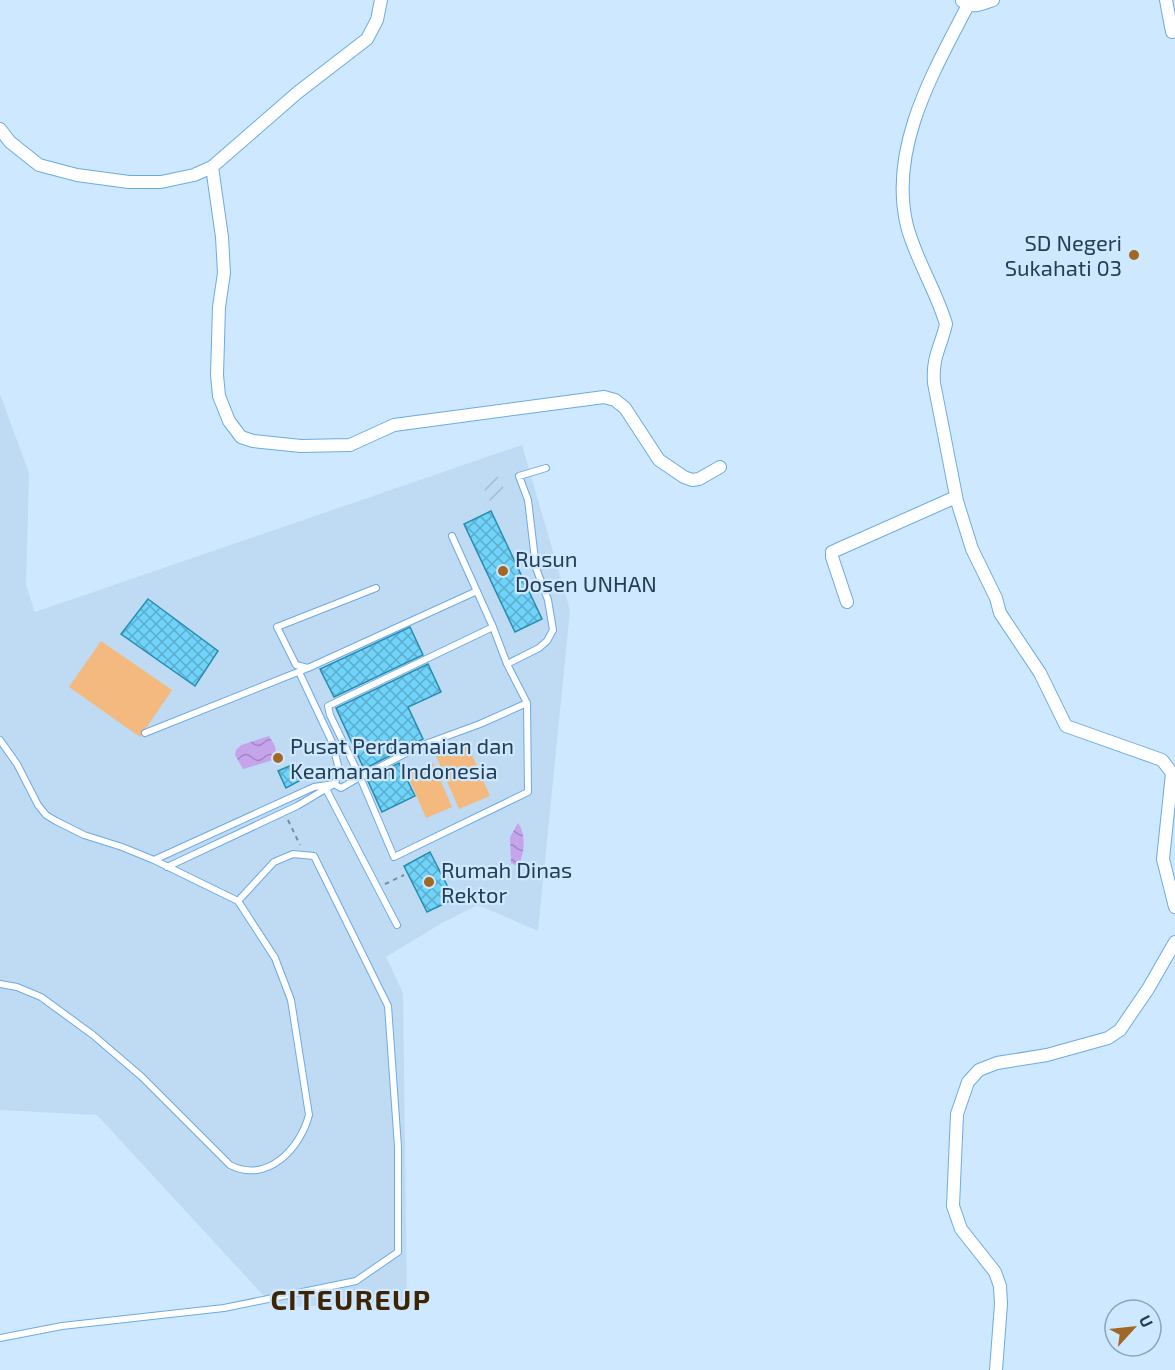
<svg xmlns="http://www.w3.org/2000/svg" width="1175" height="1370" font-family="'Exo 2',sans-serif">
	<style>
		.built { fill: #bfdaf3 }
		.industrial { fill: url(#industrial-furrows) }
		.park { fill: #f4b97e }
		.water { fill: url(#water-waves) }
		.building { fill: url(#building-cross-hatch); stroke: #258db0; stroke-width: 1.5 }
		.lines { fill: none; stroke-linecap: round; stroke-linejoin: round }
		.service-casing { stroke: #6babe2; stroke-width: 8 }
		.minor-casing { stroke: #6babe2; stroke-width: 14 }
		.path { stroke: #738ea5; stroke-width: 2; stroke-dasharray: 4.5 4.5; stroke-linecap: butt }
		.service { stroke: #fff; stroke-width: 6 }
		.minor { stroke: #fff; stroke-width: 12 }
		.poi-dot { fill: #a06725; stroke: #cee8ff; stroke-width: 2 }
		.labels { text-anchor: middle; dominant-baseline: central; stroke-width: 4.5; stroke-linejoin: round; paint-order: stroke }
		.poi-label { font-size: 22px; fill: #233e55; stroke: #cee8ff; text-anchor: start }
		.district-label { font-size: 28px; font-weight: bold; letter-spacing: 1.5px; fill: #3f2404; stroke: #cee8ff }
	</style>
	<defs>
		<pattern id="industrial-furrows" width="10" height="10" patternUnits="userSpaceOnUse" patternTransform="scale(1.5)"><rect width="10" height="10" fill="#bfdaf3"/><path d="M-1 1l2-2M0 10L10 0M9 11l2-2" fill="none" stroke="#a4bcd2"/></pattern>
		<pattern id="water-waves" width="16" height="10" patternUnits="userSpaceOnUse" patternTransform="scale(1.5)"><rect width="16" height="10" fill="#c6a4ec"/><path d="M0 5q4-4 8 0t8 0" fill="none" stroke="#a087c2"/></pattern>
		<pattern id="building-cross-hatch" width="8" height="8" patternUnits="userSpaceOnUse" patternTransform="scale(1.5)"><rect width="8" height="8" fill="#70d3f9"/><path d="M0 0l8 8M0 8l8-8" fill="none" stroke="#5cadcc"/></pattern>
	</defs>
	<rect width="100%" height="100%" fill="#cee8ff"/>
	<path class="built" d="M0 394 29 473 26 585 35 612 522 445 570 610 538 931 478 905 442 923 386 957 403 993 407 1301 275 1308 97 1115 0 1110Z"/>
	<path class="industrial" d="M497 475 507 495 491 503 481 483Z"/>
	<path class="park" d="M101 641 172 690 140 737 69 687Z
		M467 743 490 796 459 809 436 756Z
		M433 763 452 807 426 818 407 774Z"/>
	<path class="water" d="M269 736 275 746 277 759 243 769 235 755 236 750 241 745Z
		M518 823C527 836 524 854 518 867L511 863 510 837Z"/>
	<path class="building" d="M491 511 542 619 515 632 464 524Z
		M148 599 218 651 195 686 121 634Z
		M410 627 423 655 334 697 320 669Z
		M428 664 441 692 408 707 423 739 364 769 336 708Z
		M399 763 415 796 382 812 367 779Z
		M294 764 301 780 286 788 278 771Z
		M430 852 454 899 427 912 404 866Z"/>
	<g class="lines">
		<g class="service-casing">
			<path id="service" d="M493 627 507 664 527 703 480 724 420 746 360 777 394 857 528 792 527 703
				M507 664 539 648 547 641 553 630 548 600 536 568 528 500 519 476 546 468
				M308 668 296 665 277 627 376 588
				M145 733 308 668 477 591
				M0 740 17 764 38 805 46 815 56 821 84 835 122 847 154 860 238 901 275 958 291 1000 309 1115C300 1149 267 1184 230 1165L142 1077 93 1035 41 997 17 987 0 984
				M326 789 397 925
				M154 860 314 787 334 784 341 788 360 777 330 715 328 706 493 627 452 536
				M167 867 297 806 334 784 340 773 332 742 299 672
				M0 1338 62 1326 224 1308 356 1281 398 1252V1147L388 1006 314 856 293 854 274 862 238 901"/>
		</g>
		<g class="minor-casing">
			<path id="minor" d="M1166 0 1172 32
				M962 1C972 9 982 4 993 0
				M968 5C934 71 888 148 907 226 916 260 936 290 946 324 941 347 932 356 934 383L957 501 972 549 996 598 1000 613 1040 673 1066 726 1162 760 1172 773 1163 859 1175 907
				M0 129 10 142 39 165 77 175 129 182H161L194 175 212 167 297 93 367 39 377 20 381 0
				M212 167 222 237 224 273 219 307 217 375 219 396 229 421 241 437 253 441 301 446 350 445 394 425 604 397 615 400 625 408 659 460 684 477 692 480 699 479 720 467
				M847 602 832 557V552L956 497
				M996 1370 1001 1304 1000 1286 995 1272 961 1229 953 1206 957 1114 968 1082 979 1070 997 1063 1047 1055 1108 1038 1120 1030 1148 989 1175 942"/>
		</g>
		<path class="path" d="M288 820 300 845
			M385 884 404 875"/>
		<use href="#service" class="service"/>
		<use href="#minor" class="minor"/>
	</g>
	<g class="poi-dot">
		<circle cx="1134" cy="255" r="6"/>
		<circle cx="503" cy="571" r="6"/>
		<circle cx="278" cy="758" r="6"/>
		<circle cx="429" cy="882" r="6"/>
	</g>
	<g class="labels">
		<g class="poi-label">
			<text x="1122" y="242" text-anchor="end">SD Negeri<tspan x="1122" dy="25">Sukahati 03</tspan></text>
			<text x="515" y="558">Rusun<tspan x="515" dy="25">Dosen UNHAN</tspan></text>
			<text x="290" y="745">Pusat Perdamaian dan<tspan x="290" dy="25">Keamanan Indonesia</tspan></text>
			<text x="441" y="869">Rumah Dinas<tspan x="441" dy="25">Rektor</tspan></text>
		</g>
		<g class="district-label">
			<text x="351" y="1299">CITEUREUP</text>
		</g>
	</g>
	<g transform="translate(1133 1328) rotate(63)"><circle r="28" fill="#cee8ff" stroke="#8aa4bb" stroke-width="1.5"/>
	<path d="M0-4.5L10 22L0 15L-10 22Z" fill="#a06725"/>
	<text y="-9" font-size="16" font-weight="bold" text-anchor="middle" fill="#233e55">U</text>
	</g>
</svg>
